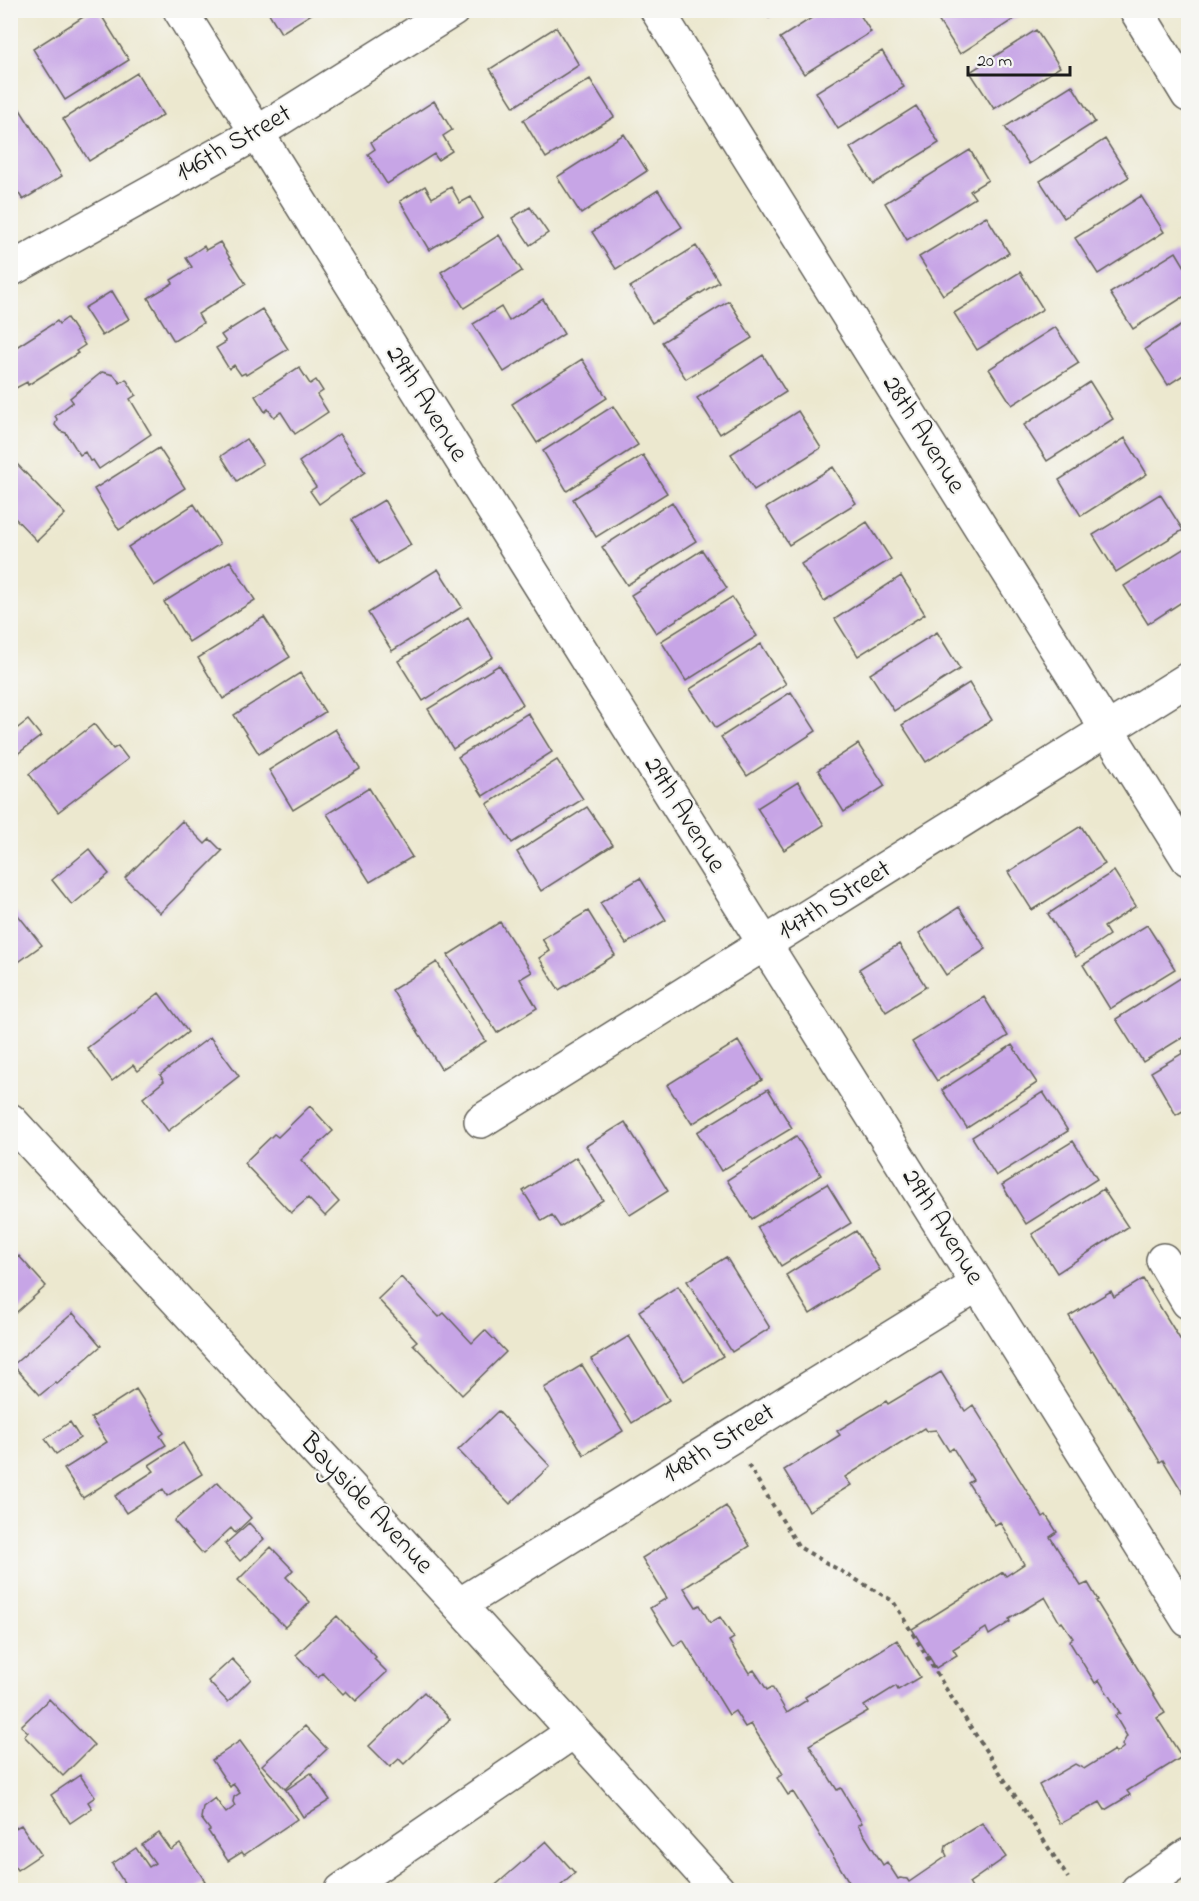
<svg xmlns="http://www.w3.org/2000/svg" width="1199" height="1901" font-family="'Indie Flower',sans-serif">
	<style>
		.building { fill: #c7a5e6 }
		.lines { fill: none; stroke-linecap: round; stroke-linejoin: round }
		.minor-casing { stroke: #65635b; stroke-width: 36 }
		.path { stroke: #65635b; stroke-width: 4; stroke-dasharray: 4.5 4.5; stroke-linecap: butt }
		.minor { stroke: #fff; stroke-width: 33 }
		.labels { text-anchor: middle; dominant-baseline: central; stroke-width: 4.5; stroke-linejoin: round; paint-order: stroke }
		.street-label { font-size: 27px; fill: #1c1c1c; stroke: #f6f6f2 }
	</style>
	<rect width="100%" height="100%" fill="#f6f6f2"/>
	<filter id="ink" filterUnits="userSpaceOnUse"><feTurbulence type="fractalNoise" baseFrequency=".0167" numOctaves="2"/><feDisplacementMap in="SourceGraphic" scale="12" xChannelSelector="R" yChannelSelector="G"/><feConvolveMatrix kernelMatrix="1 2 1 2 8 2 1 2 1" color-interpolation-filters="sRGB"/></filter>
	<filter id="wash" filterUnits="userSpaceOnUse"><feTurbulence type="fractalNoise" baseFrequency=".008" numOctaves="4" result="noise"/><feDisplacementMap in="SourceGraphic" scale="24" xChannelSelector="R" yChannelSelector="G"/><feGaussianBlur stdDeviation="1.35" result="paint"/><feColorMatrix in="noise" values="0 0 0 0 0 0 0 0 0 0 0 0 0 0 0 0 0 1.4 0 .05"/><feComposite in="paint" operator="in"/></filter>
	<g filter="url(#wash)">
		<rect width="100%" height="100%" fill="#ece8cf"/>
		<g id="blocks">
			<path class="building" d="M94 10H98L129 60 65 100 33 49Z
				M267 10H318L281 33Z
				M764 10H781L769 18Z
				M824 10H857L871 32 804 74 780 38Z
				M946 10H1028L960 54 936 17Z
				M556 27 579 65 514 107 490 69Z
				M1036 30 1060 67 994 109 970 72Z
				M882 51 904 87 838 129 816 92Z
				M137 73 163 115 89 161 63 119Z
				M590 79 614 117 546 158 523 120Z
				M1072 85 1095 122 1029 164 1005 127Z
				M14 100 62 176 23 200 10 180V102Z
				M434 101 452 130 443 136 452 151 438 160 434 154 387 184 368 154 375 149 371 142Z
				M916 106 939 143 873 184 850 148Z
				M624 134 647 171 581 214 557 177Z
				M1105 139 1129 177 1064 218 1040 181Z
				M970 150 988 180 970 191 975 198 907 240 885 203Z
				M425 186 432 198 451 187 460 203 471 197 483 218 429 250 400 201Z
				M658 190 682 227 616 269 592 232Z
				M1141 196 1164 232 1098 274 1075 238Z
				M530 207 548 233 530 245 512 218Z
				M986 216 1009 253 943 295 919 257Z
				M499 235 522 271 464 308 441 272Z
				M220 242 246 284 198 314 203 323 174 341 148 298 173 283 171 280 192 267 186 258 204 246 206 250Z
				M696 246 719 282 652 323 630 287Z
				M1176 252 1188 272V294L1133 329 1110 293Z
				M1020 272 1043 309 977 350 954 313Z
				M112 291 129 319 102 336 84 308Z
				M543 299 564 334 504 372 473 324 501 307 509 321Z
				M729 301 752 338 686 379 662 342Z
				M262 309 288 349 246 375 245 373 241 375 234 365 229 369 216 348 226 342 221 335Z
				M67 318 85 345 76 351 78 353 28 385 27 382 16 388 10 379V351L57 321 59 324Z
				M1188 321V372L1168 385 1145 349Z
				M1055 327 1079 363 1012 405 989 369Z
				M763 355 786 392 720 434 697 398Z
				M582 359 607 398 537 443 512 404Z
				M299 367 310 384 316 380 323 391 317 395 328 412 295 434 281 412 274 417 268 409 265 412 255 396Z
				M102 372 114 375 120 383 126 379 136 395 130 399 151 434 99 469 93 460 90 461 85 452 80 455 66 433 60 431 55 425 57 419 55 416 73 402 70 398Z
				M1090 382 1113 419 1047 461 1024 425Z
				M613 406 638 445 567 491 543 451Z
				M798 411 821 448 754 490 731 454Z
				M339 434 365 472 319 504 310 491 316 487 299 462Z
				M1125 438 1147 474 1081 516 1059 480Z
				M246 439 263 464 237 481 221 456Z
				M159 448 185 488 119 530 94 489Z
				M643 455 667 493 596 537 573 499Z
				M15 462 65 514 37 541 10 513V466Z
				M833 467 856 503 789 545 766 508Z
				M1160 494 1183 530 1116 572 1093 535Z
				M384 500 411 545 378 564 351 520Z
				M672 502 696 541 627 585 602 547Z
				M194 504 220 544 154 586 128 547Z
				M867 522 891 559 824 601 801 564Z
				M1188 546V598L1148 624 1124 586Z
				M702 550 727 588 656 633 631 595Z
				M230 561 255 600 189 642 164 602Z
				M438 569 462 607 392 651 368 613Z
				M901 576 925 614 858 656 835 619Z
				M732 597 757 636 686 681 661 641Z
				M264 617 290 657 223 699 198 658Z
				M468 617 493 657 423 701 398 661Z
				M937 632 960 669 894 711 870 674Z
				M761 644 786 684 716 728 690 689Z
				M499 665 523 704 453 749 428 709Z
				M300 673 325 712 259 754 234 715Z
				M969 683 992 720 926 762 902 725Z
				M791 692 816 731 747 776 721 737Z
				M528 713 552 752 483 796 458 757Z
				M28 720 41 736 16 755 10 749V734Z
				M94 724 113 749 118 746 128 759 58 812 29 774Z
				M335 729 360 769 293 810 269 770Z
				M858 744 885 786 844 812 818 770Z
				M557 760 583 799 512 843 487 804Z
				M798 782 824 825 784 850 757 808Z
				M369 788 412 857 370 882 327 814Z
				M587 807 613 845 541 891 517 852Z
				M182 821 205 844 210 839 222 851 160 913 125 878Z
				M1081 826 1105 864 1032 910 1008 872Z
				M89 849 109 874 72 905 52 880Z
				M1114 871 1136 906 1104 927 1109 935 1076 957 1048 914Z
				M640 878 666 920 626 944 600 903Z
				M10 905 42 945 13 966 10 962Z
				M959 907 986 949 946 975 919 933Z
				M588 911 615 955 559 990 539 958 550 951 542 939Z
				M500 922 532 972 520 979 537 1008 497 1033 448 955Z
				M1147 925 1175 969 1110 1009 1083 965Z
				M899 944 926 987 886 1012 859 969Z
				M437 962 486 1041 441 1069 392 990Z
				M1182 977 1188 988V1034L1143 1062 1116 1019Z
				M159 993 188 1032 138 1071 133 1065 112 1081 87 1048Z
				M984 997 1008 1036 937 1081 912 1042Z
				M210 1037 239 1076 168 1131 143 1098 164 1081 160 1075Z
				M738 1041 762 1080 692 1124 667 1085Z
				M1012 1045 1037 1083 967 1128 942 1090Z
				M1188 1047V1108L1176 1115 1151 1072 1183 1053 1182 1051Z
				M768 1089 792 1128 721 1171 697 1132Z
				M1043 1092 1068 1131 996 1176 972 1137Z
				M310 1106 333 1131 301 1160 339 1202 325 1216 308 1198 291 1213 244 1163 274 1134 278 1137Z
				M625 1122 668 1191 630 1215 586 1146Z
				M796 1136 821 1175 752 1219 727 1180Z
				M1073 1141 1097 1179 1026 1224 1002 1185Z
				M576 1157 603 1200 560 1227 552 1215 542 1221 523 1191Z
				M827 1184 851 1223 781 1266 757 1227Z
				M1103 1189 1128 1227 1057 1273 1032 1234Z
				M856 1231 880 1270 810 1314 786 1275Z
				M19 1256 46 1286 10 1318V1264Z
				M726 1257 770 1328 732 1352 687 1281Z
				M401 1277 439 1317 444 1313 472 1343 485 1330 506 1352 462 1395 413 1344 417 1341 378 1299Z
				M1143 1279 1188 1352V1501L1163 1460 1160 1462 1093 1351 1091 1352 1069 1316 1111 1291 1114 1297Z
				M678 1286 723 1356 684 1381 639 1311Z
				M73 1313 101 1346 57 1384 56 1382 40 1395 13 1365Z
				M629 1336 669 1400 632 1423 591 1359Z
				M582 1365 623 1431 584 1455 544 1388Z
				M941 1372 965 1411 973 1405 1043 1517 1046 1515 1057 1532 1050 1537 1081 1586 1088 1583 1098 1600 1096 1601 1165 1713 1157 1718 1182 1757 1127 1791 1130 1795 1105 1810 1100 1802 1060 1824 1039 1785 1075 1764 1084 1769 1114 1750 1116 1753 1124 1747 1122 1745 1127 1736 1115 1716 1120 1713 1099 1680 1095 1683 1069 1641 1073 1638 1062 1622 1060 1623 1045 1597 1009 1619 1010 1622 989 1635 986 1628 953 1649 957 1655 936 1668 912 1629 1003 1572 1006 1576 1024 1564 1000 1522 995 1525 968 1483 973 1480 953 1448 949 1451 936 1430 926 1431 924 1428 845 1477 851 1485 809 1511 784 1470 840 1435 837 1431 886 1401 888 1404Z
				M136 1389 164 1433 160 1436 166 1445 83 1498 64 1469 107 1442 91 1418Z
				M498 1411 550 1466 510 1504 458 1450Z
				M70 1422 80 1438 56 1454 45 1439Z
				M183 1443 202 1474 167 1496 163 1489 126 1513 115 1496 154 1471 149 1465Z
				M218 1482 251 1518 235 1533 231 1528 203 1554 174 1521Z
				M726 1506 750 1546 684 1588 696 1607 700 1605 710 1623 720 1617 734 1638 729 1641 749 1673 754 1670 767 1690 772 1687 787 1713 807 1700 805 1697 897 1640 920 1677 898 1690 896 1686 864 1706 868 1711 809 1745 837 1790 841 1788 862 1823 858 1825 883 1865 887 1862 898 1879 900 1878 907 1879 909 1882 947 1856 945 1852 946 1845 982 1823 1006 1857 969 1883 973 1890H854L793 1792 788 1795 777 1778 783 1774 751 1724 745 1727 735 1711 729 1715 683 1640 674 1646 650 1608 667 1598 642 1558Z
				M249 1523 264 1539 240 1561 225 1544Z
				M271 1547 293 1570 286 1577 310 1602 285 1627 238 1580Z
				M337 1616 376 1657 374 1659 387 1672 356 1701 346 1691 343 1694 323 1673 318 1678 296 1655Z
				M232 1659 251 1679 228 1702 208 1681Z
				M424 1692 450 1719 404 1764 399 1759 390 1767 369 1746Z
				M49 1699 94 1745 63 1776 24 1736 28 1732 21 1726Z
				M305 1726 327 1749 285 1789 262 1765Z
				M240 1741 297 1819 244 1855 242 1852 228 1861 208 1831 210 1830 201 1818 203 1807 215 1798 226 1813 235 1806 233 1802 234 1797 240 1793 233 1784 230 1787 212 1760Z
				M311 1773 330 1800 303 1817 286 1790Z
				M80 1775 95 1797 88 1802 92 1808 70 1823 51 1795Z
				M21 1825 41 1854 17 1870 10 1860V1831Z
				M159 1833 171 1850 180 1844 205 1881 191 1890H136L133 1886 128 1889 112 1864 136 1848 149 1867 155 1863 142 1845Z
				M546 1841 575 1873 558 1888 560 1890H490Z"/>
		</g>
	</g>
	<g filter="url(#ink)">
		<use href="#blocks" fill-opacity="0" stroke="#65635b" stroke-width="1.5"/>
		<g class="lines">
			<g class="minor-casing">
				<path id="minor" d="M180 10 1188 1620
					M657 10 1188 859
					M1136 10 1188 95
					M10 270 257 133 453 10
					M10 1120 459 1605 718 1890
					M481 1121 1188 679
					M1163 1260 1188 1302
					M459 1605 978 1284
					M342 1890 573 1732
					M1138 1890 1188 1855"/>
			</g>
			<path class="path" d="M748 1465 799 1547 893 1601 948 1692 1068 1878"/>
			<use href="#minor" class="minor"/>
		</g>
	</g>
	<g class="labels">
		<g class="street-label">
			<text transform="translate(234 144) rotate(-30)">146th Street</text>
			<text transform="translate(426 404) rotate(58)">29th Avenue</text>
			<text transform="translate(923 435) rotate(58)">28th Avenue</text>
			<text transform="translate(684 815) rotate(58)">29th Avenue</text>
			<text transform="translate(835 901) rotate(-32)">147th Street</text>
			<text transform="translate(942 1227) rotate(58)">29th Avenue</text>
			<text transform="translate(719 1444) rotate(-32)">148th Street</text>
			<text transform="translate(366 1504) rotate(47)">Bayside Avenue</text>
		</g>
	</g>
	<rect width="1199" height="1901" fill="none" stroke="#f6f6f2" stroke-width="36"/>
	<path d="M968 66v9h102v-9" fill="none" stroke="#1c1c1c" stroke-width="3"/>
	<text x="977" y="66" font-size="18" fill="#1c1c1c" stroke="#f6f6f2" stroke-width="4.5" paint-order="stroke">20 m</text>
</svg>
